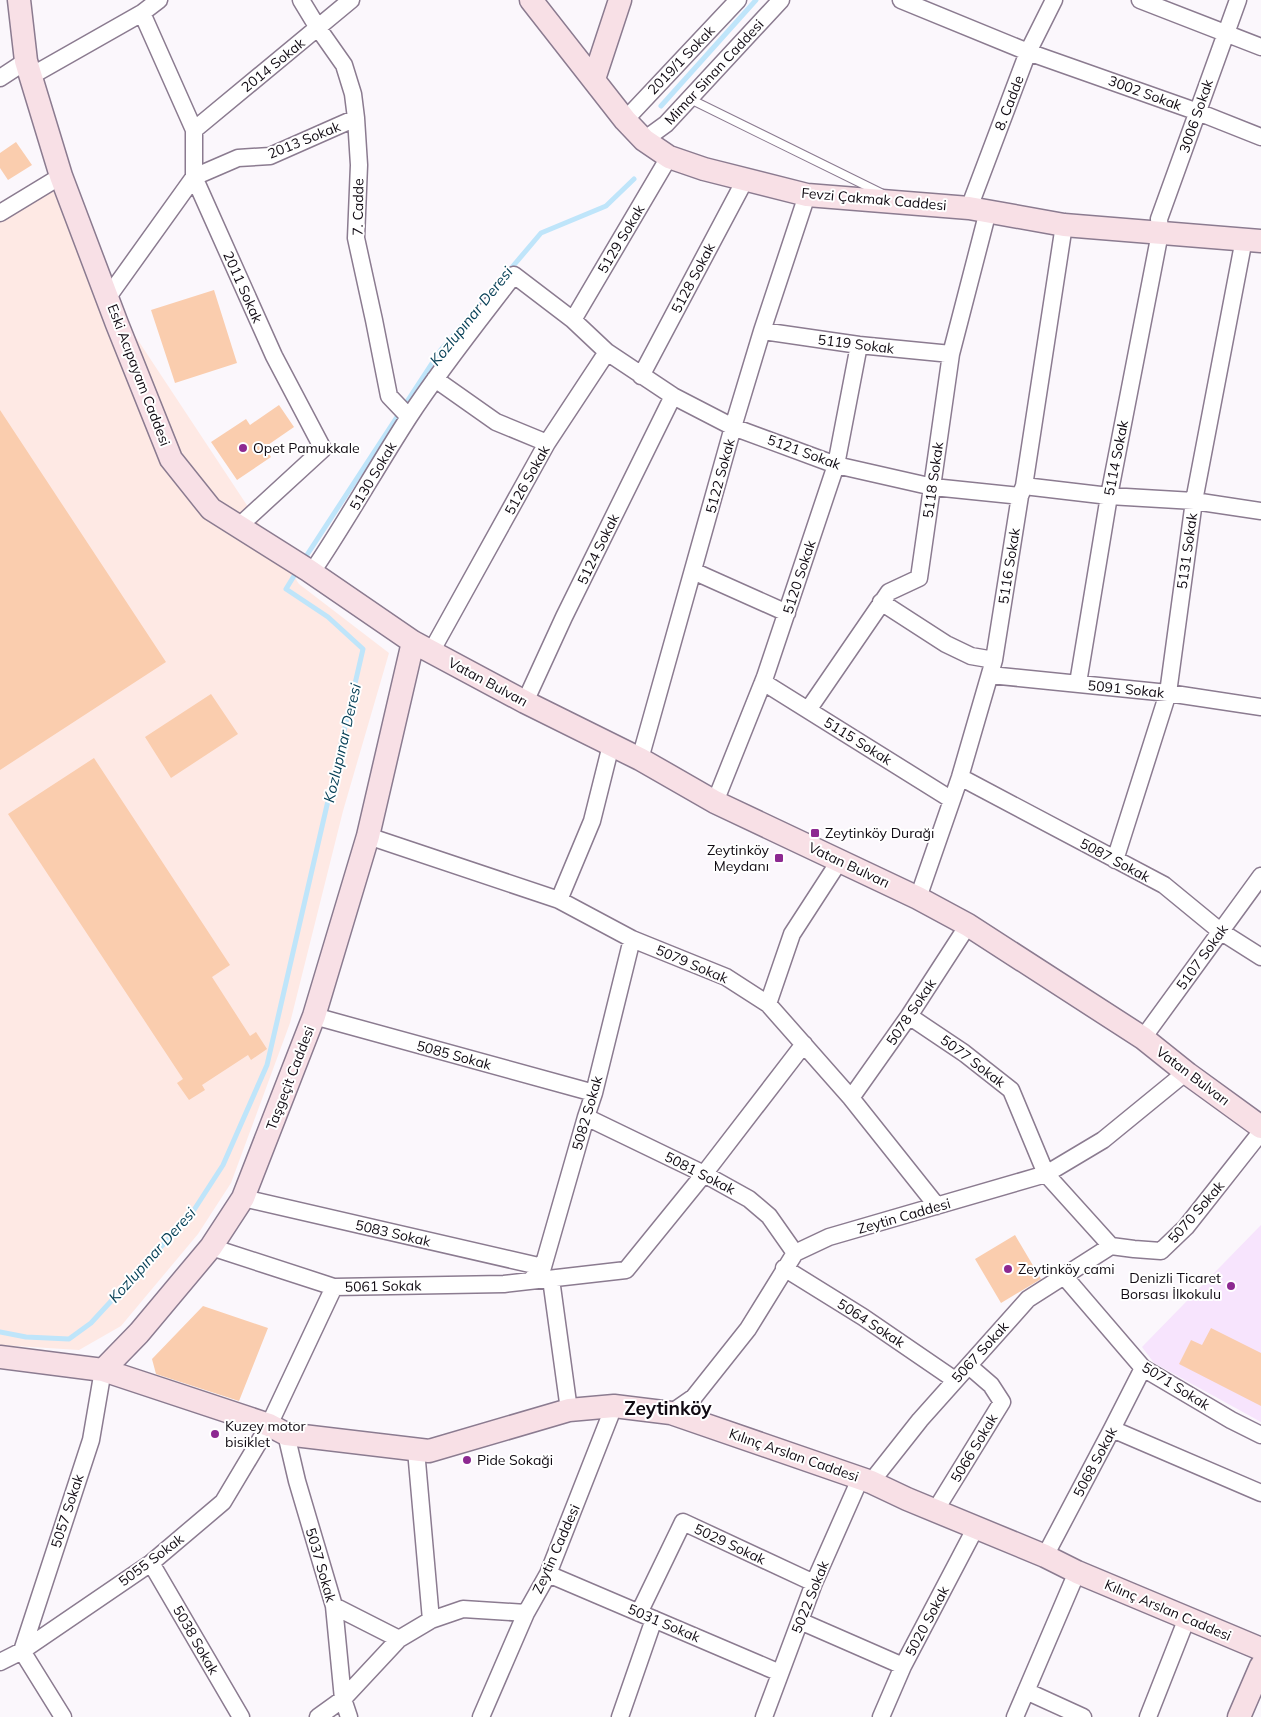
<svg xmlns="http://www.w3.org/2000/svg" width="1261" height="1717" font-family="Mulish,sans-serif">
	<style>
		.industrial { fill: #fee9e4 }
		.built { fill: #f7e4fd }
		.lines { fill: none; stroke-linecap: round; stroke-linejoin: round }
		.stream { stroke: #bfe5fa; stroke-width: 5 }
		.building { fill: #facdae }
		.lane-casing { stroke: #8b7b90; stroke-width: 10 }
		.street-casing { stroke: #8b7b90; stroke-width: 19 }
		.secondary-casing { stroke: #8b7b90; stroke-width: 25 }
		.lane { stroke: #fff; stroke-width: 8 }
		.street { stroke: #fff; stroke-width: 16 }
		.secondary { stroke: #f8e0e6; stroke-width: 22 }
		.poi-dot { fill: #8d2991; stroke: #fff; stroke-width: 2 }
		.labels { text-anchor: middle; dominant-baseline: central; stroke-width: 4; stroke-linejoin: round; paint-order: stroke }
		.street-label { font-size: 14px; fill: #100a12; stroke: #fff }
		.poi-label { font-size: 14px; fill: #100a12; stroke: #fff; text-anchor: start }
		.water-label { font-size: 15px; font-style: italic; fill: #074057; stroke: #fff }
		.district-label { font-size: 19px; font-weight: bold; fill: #100a12; stroke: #fff }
	</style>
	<rect width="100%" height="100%" fill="#fbf7fc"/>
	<path class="industrial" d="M49 185 78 217 116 307 299 584 389 653 343 811 290 1023 231 1183 198 1234 121 1326 79 1350 0 1345V214Z"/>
	<path class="built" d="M1261 1225V1422L1154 1363 1142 1347Z"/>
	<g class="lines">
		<path class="stream" d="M661 106 756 0
			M508 272 541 233 606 206 634 179
			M303 561 440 351 488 296
			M0 1332 26 1337 69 1339 91 1323 192 1213 223 1165 267 1065 363 649 328 617 286 589 297 571"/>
	</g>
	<path class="building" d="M16 142 32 165 8 180 0 168V153Z
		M214 290 237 363 175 383 151 310Z
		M279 405 294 427 265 447 271 457 237 480 211 442 246 419 250 425Z
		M0 410 166 662 0 770Z
		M211 694 238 734 171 778 145 737Z
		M94 758 230 965 212 977 250 1036 256 1032 267 1049 251 1060 248 1055 202 1085 205 1090 189 1100 177 1083 183 1079 8 814Z
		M1015 1235 1041 1279 1001 1303 975 1259Z
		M203 1306 268 1328 239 1401 156 1374 152 1359Z
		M1211 1328 1261 1353V1406L1179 1364 1191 1340 1202 1345Z"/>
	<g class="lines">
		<g class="lane-casing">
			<path id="lane" d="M690 99 883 194"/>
		</g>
		<g class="street-casing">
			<path id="street" d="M301 0 318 28 344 65 353 94 356 118 359 165 356 238 374 320 389 396 409 417
				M901 0 1028 52 1198 112 1261 137
				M1140 0 1261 47
				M142 13 194 130V177L274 356 323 449 238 527
				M31 76 142 13 159 0
				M0 78 26 61
				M625 120 738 0
				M194 130 351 0
				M644 140 666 124 781 0
				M194 177 238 158 270 156 356 118
				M969 208 1028 52 1054 0
				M0 213 61 176
				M108 297 194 177
				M573 320 669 157
				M762 331 859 345 951 354
				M607 352 673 396 733 427 836 465 933 487 1020 496
				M641 376 745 180
				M435 379 496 422 547 443
				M1024 486 1109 496 1194 501 1261 511
				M693 571 787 613
				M312 572C346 522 376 468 409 417 441 368 478 322 514 275L573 320 607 352 547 443 431 652
				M881 602 946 644 971 656 994 660
				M990 675 1168 693 1261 707
				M763 682 952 800
				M1078 683 1109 496 1160 233 1159 219 1238 0
				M525 702 564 617 673 396
				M808 710 889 592 919 578 951 354 988 211
				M640 759 733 427 762 331 807 195
				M960 777 1164 885 1220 931 1261 957
				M715 802 765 677 836 465 859 345
				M368 836 559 900 632 939 726 977 768 1004 851 1098 937 1206
				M1115 860 1168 693 1194 501 1244 239
				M918 898 960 777 994 660 1020 496 1024 486 1064 225
				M559 900 592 821 611 745
				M768 1004 792 934 840 860
				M314 1016 594 1093
				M909 1016 964 1053 1011 1090 1046 1174 1111 1246
				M1143 1038 1261 876
				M851 1098 909 1016 968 925
				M586 1117 704 1174 749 1199 769 1216 795 1253
				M243 1198 543 1267
				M1111 1246 1134 1249 1161 1251 1186 1227 1261 1132
				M211 1247 334 1287 504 1284 626 1270 704 1174 804 1044
				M784 1268 863 1317 955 1380
				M1064 1276 1143 1368 1231 1420 1261 1435
				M551 1279 569 1410
				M530 1281 543 1267 586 1117 594 1093 632 939
				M671 1413 694 1397 748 1329 795 1253 829 1237 1046 1174 1103 1140 1185 1073
				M1112 1429 1261 1493
				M286 1434 297 1481 334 1606 343 1699 349 1717
				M416 1450 431 1620
				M871 1482 920 1420 1028 1299 1111 1246
				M935 1511 1002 1402 991 1385 969 1366
				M1045 1556 1112 1429 1143 1368
				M151 1563 241 1717
				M548 1574 780 1673
				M334 1606 399 1639
				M639 1613 683 1522 814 1583
				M800 1621 903 1666
				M0 1662 22 1651 151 1563 223 1502 269 1425 334 1287
				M1026 1691 1083 1717
				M63 1717 22 1651 91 1440 103 1370
				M318 1717 343 1699 399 1639 431 1620 463 1609 526 1613
				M481 1717 526 1613 548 1574 614 1406
				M620 1717 654 1619
				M764 1717 814 1583 860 1479
				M881 1717 903 1666 976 1527
				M1015 1717 1077 1572
				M1148 1717 1187 1618"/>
		</g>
		<g class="secondary-casing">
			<path id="secondary" d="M19 0 26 61 61 176 117 324 171 459 211 509 308 570 413 642 525 702 640 759 715 802 918 898 968 925 1143 1038 1188 1074 1261 1127
				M531 0 625 120 644 140 669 157 704 169 807 195 969 208 1064 225 1261 241
				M594 79 620 0
				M0 1357 103 1370 139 1333 211 1247 243 1198 314 1016 368 836 413 642
				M103 1370 269 1425 286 1434 429 1451 569 1410 614 1406 671 1413 871 1482 907 1499 1045 1556 1077 1572 1261 1649
				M1239 1717 1261 1666"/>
		</g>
		<use href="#lane" class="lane"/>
		<use href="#street" class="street"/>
		<use href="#secondary" class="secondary"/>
	</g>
	<g class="poi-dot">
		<circle cx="243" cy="448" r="5"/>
		<rect x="810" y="828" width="10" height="10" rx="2.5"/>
		<rect x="774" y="853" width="10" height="10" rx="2.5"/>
		<circle cx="1008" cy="1269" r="5"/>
		<circle cx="1231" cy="1286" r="5"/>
		<circle cx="215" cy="1434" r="5"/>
		<circle cx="467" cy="1460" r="5"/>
	</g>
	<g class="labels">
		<g class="street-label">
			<text transform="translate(681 60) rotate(-46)">2019/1 Sokak</text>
			<text transform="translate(273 65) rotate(-39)">2014 Sokak</text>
			<text transform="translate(714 72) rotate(-47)">Mimar Sinan Caddesi</text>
			<text transform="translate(1145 93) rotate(20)">3002 Sokak</text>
			<text transform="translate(1009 103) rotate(-69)">8. Cadde</text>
			<text transform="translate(1196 116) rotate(-71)">3006 Sokak</text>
			<text transform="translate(304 140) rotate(-22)">2013 Sokak</text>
			<text transform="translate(874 199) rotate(5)">Fevzi Çakmak Caddesi</text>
			<text transform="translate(358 207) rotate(-89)">7. Cadde</text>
			<text transform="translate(621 239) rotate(-59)">5129 Sokak</text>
			<text transform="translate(693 278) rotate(-62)">5128 Sokak</text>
			<text transform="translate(243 287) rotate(66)">2011 Sokak</text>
			<text transform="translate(856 344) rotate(7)">5119 Sokak</text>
			<text transform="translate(139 375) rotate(69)">Eski Acıpayam Caddesi</text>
			<text transform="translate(804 452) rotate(20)">5121 Sokak</text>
			<text transform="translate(1116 458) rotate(-79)">5114 Sokak</text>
			<text transform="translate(373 476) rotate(-59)">5130 Sokak</text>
			<text transform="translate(720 476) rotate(-75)">5122 Sokak</text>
			<text transform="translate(527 480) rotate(-61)">5126 Sokak</text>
			<text transform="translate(933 480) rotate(-82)">5118 Sokak</text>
			<text transform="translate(598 549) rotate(-64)">5124 Sokak</text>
			<text transform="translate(1187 551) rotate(-82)">5131 Sokak</text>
			<text transform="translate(1009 566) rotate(-81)">5116 Sokak</text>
			<text transform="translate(799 577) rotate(-72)">5120 Sokak</text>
			<text transform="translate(488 682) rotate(28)">Vatan Bulvarı</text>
			<text transform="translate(1126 689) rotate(6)">5091 Sokak</text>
			<text transform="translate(858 741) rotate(32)">5115 Sokak</text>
			<text transform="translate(1115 860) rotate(28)">5087 Sokak</text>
			<text transform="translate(849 865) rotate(25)">Vatan Bulvarı</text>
			<text transform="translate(1202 957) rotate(-54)">5107 Sokak</text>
			<text transform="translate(692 964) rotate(23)">5079 Sokak</text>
			<text transform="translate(911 1012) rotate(-56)">5078 Sokak</text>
			<text transform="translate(454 1055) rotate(15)">5085 Sokak</text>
			<text transform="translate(973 1061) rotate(37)">5077 Sokak</text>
			<text transform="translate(1193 1076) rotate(37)">Vatan Bulvarı</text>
			<text transform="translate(290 1078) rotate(-69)">Taşgeçit Caddesi</text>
			<text transform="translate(587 1113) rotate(-74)">5082 Sokak</text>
			<text transform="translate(700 1173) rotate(27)">5081 Sokak</text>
			<text transform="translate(1196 1212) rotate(-49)">5070 Sokak</text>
			<text transform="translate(904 1216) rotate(-16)">Zeytin Caddesi</text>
			<text transform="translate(393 1233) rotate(13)">5083 Sokak</text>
			<text transform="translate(383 1286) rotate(-1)">5061 Sokak</text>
			<text transform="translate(871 1323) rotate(33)">5064 Sokak</text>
			<text transform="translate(980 1352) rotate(-48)">5067 Sokak</text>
			<text transform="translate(1176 1386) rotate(32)">5071 Sokak</text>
			<text transform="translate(974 1448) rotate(-59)">5066 Sokak</text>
			<text transform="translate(794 1455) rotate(19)">Kılınç Arslan Caddesi</text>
			<text transform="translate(1095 1462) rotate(-62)">5068 Sokak</text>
			<text transform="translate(67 1511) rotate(-72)">5057 Sokak</text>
			<text transform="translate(730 1544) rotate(25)">5029 Sokak</text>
			<text transform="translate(556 1549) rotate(-66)">Zeytin Caddesi</text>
			<text transform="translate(151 1560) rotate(-37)">5055 Sokak</text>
			<text transform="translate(321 1565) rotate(74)">5037 Sokak</text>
			<text transform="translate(810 1597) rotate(-68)">5022 Sokak</text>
			<text transform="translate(1168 1610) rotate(23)">Kılınç Arslan Caddesi</text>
			<text transform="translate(927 1621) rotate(-62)">5020 Sokak</text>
			<text transform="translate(664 1623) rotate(23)">5031 Sokak</text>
			<text transform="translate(196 1640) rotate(60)">5038 Sokak</text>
		</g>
		<g class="poi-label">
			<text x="253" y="448">Opet Pamukkale</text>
			<text x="825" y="833">Zeytinköy Durağı</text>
			<text x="769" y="850" text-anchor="end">Zeytinköy<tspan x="769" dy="16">Meydanı</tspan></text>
			<text x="1018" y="1269">Zeytinköy cami</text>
			<text x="1221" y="1278" text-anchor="end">Denizli Ticaret<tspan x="1221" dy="16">Borsası İlkokulu</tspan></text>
			<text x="225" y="1426">Kuzey motor<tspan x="225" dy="16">bisiklet</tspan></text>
			<text x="477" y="1460">Pide Sokaği</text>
		</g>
		<g class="water-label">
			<text transform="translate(471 316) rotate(-51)">Kozlupınar Deresi</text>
			<text transform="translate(342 743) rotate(-77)">Kozlupınar Deresi</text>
			<text transform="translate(152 1255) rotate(-48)">Kozlupınar Deresi</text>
		</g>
		<g class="district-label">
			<text x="668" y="1408">Zeytinköy</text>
		</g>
	</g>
</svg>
